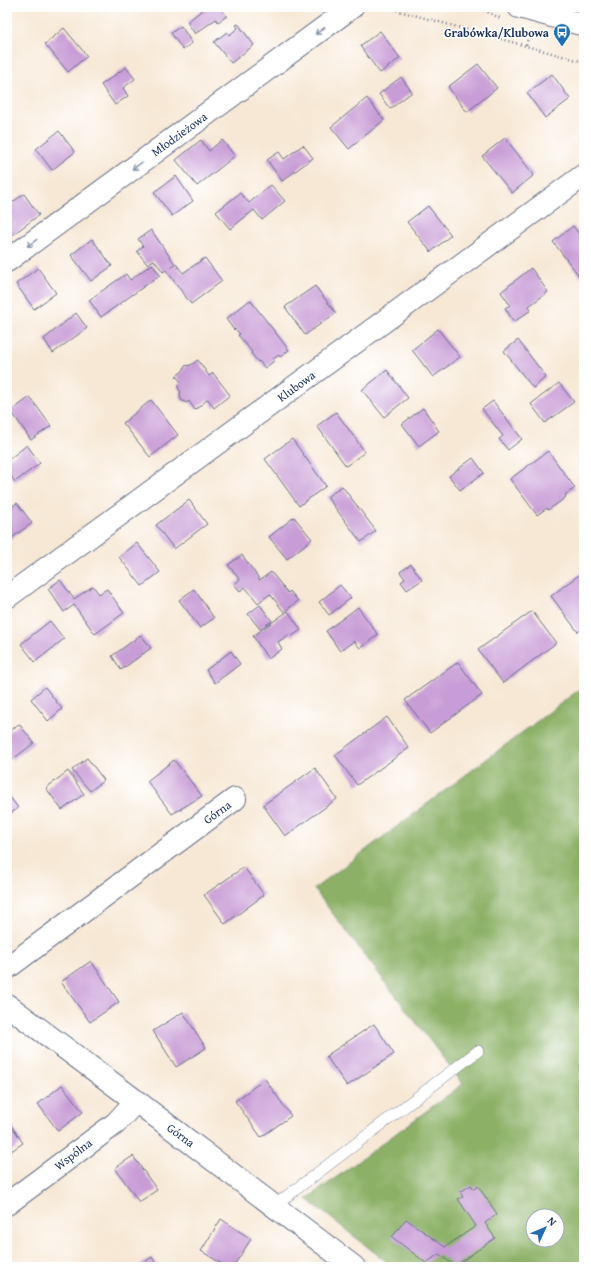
<svg xmlns="http://www.w3.org/2000/svg" width="591" height="1274" font-family="'Gentium Book Plus',serif">
	<style>
		.forest { fill: #8cb166; stroke: #547062; fill-rule: evenodd }
		.building { fill: #c89cd6 }
		.lines { fill: none; stroke-linecap: round; stroke-linejoin: round }
		.lane-casing { stroke: #687088; stroke-width: 12 }
		.street-casing { stroke: #687088; stroke-width: 24 }
		.secondary-casing { stroke: #687088; stroke-width: 24 }
		.path { stroke: #687088; stroke-width: 2.5; stroke-dasharray: 1 3; stroke-linecap: butt }
		.lane { stroke: #fff; stroke-width: 11 }
		.street { stroke: #fff; stroke-width: 22 }
		.secondary { stroke: #fff; stroke-width: 22 }
		.oneway { stroke: #8d97ae }
		.labels { text-anchor: middle; dominant-baseline: central; stroke-width: 3.5; stroke-linejoin: round; paint-order: stroke }
		.poi-label { font-size: 12px; font-weight: bold; fill: #1b2f5e; stroke: #fff; text-anchor: end }
		.street-label { font-size: 12px; fill: #1b2f5e; stroke: #fff }
	</style>
	<rect width="100%" height="100%" fill="#fff"/>
	<filter id="ink" filterUnits="userSpaceOnUse"><feTurbulence type="fractalNoise" baseFrequency=".025" numOctaves="2"/><feDisplacementMap in="SourceGraphic" scale="8" xChannelSelector="R" yChannelSelector="G"/><feConvolveMatrix kernelMatrix="1 2 1 2 8 2 1 2 1" color-interpolation-filters="sRGB"/></filter>
	<filter id="wash" filterUnits="userSpaceOnUse"><feTurbulence type="fractalNoise" baseFrequency=".012" numOctaves="4" result="noise"/><feDisplacementMap in="SourceGraphic" scale="16" xChannelSelector="R" yChannelSelector="G"/><feGaussianBlur stdDeviation="0.9" result="paint"/><feColorMatrix in="noise" values="0 0 0 0 0 0 0 0 0 0 0 0 0 0 0 0 0 1.4 0 .05"/><feComposite in="paint" operator="in"/></filter>
	<g filter="url(#wash)">
		<rect width="100%" height="100%" fill="#f7e8d5"/>
		<path class="forest" d="M584 686V1267H393L307 1199 463 1084 314 889ZM533 1216H557V1240H533Z"/>
		<g id="blocks">
			<path class="building" d="M206 7H219L227 16 218 22 216 19 195 34 187 22Z
				M238 24 254 45 231 63 214 42 227 32 229 35 238 28 236 25Z
				M181 26 192 43 183 50 171 33Z
				M64 28 87 56 68 72 45 44Z
				M380 31 400 58 380 73 360 46Z
				M478 64 497 88 467 112 448 87Z
				M126 67 135 79 123 88 128 96 115 105 101 85Z
				M552 74 570 99 545 118 527 93Z
				M401 77 412 92 390 109 379 94Z
				M367 98 384 120 349 149 331 127Z
				M59 131 75 152 52 170 36 149Z
				M505 138 534 175 512 193 482 156Z
				M201 140 209 151 222 140 235 156 197 186 176 160Z
				M303 145 313 158 282 181 267 160 279 152 284 159Z
				M176 176 193 201 172 216 154 192Z
				M271 185 285 201 262 220 254 210 230 229 216 212 240 193 249 203Z
				M24 194 39 215 7 239V206Z
				M428 206 451 235 431 252 407 222Z
				M573 226 584 240V273L580 277 553 242Z
				M151 230 175 264 171 267 176 264 183 273 205 258 222 281 191 304 166 270 163 272 154 260 147 264 137 251 143 246 138 239Z
				M92 239 112 266 91 281 71 255Z
				M152 264 160 275 101 317 89 300 126 274 130 280Z
				M38 268 56 293 34 309 16 284Z
				M531 268 548 292 529 306 531 310 514 322 505 308 510 305 501 292Z
				M315 286 336 313 305 335 285 307Z
				M250 300 289 350 280 357 279 355 273 359 274 361 265 368 259 361 258 362 251 353 252 352 238 335 240 334 235 329 234 330 226 319Z
				M76 313 87 328 53 353 44 339Z
				M438 329 460 357 433 377 412 350Z
				M518 340 546 377 533 388 504 351Z
				M198 360 209 376 213 373 230 395 214 408 208 399 195 410 189 401 187 403 181 400 180 393 181 392 178 388V385L181 382 176 376 183 371 185 366 191 365Z
				M387 370 408 398 384 417 362 390Z
				M559 383 574 402 545 423 531 404Z
				M30 397 51 426 31 440 11 411Z
				M151 400 178 435 150 457 123 423Z
				M493 401 522 439 508 450 499 439 503 436 482 409Z
				M423 408 439 431 419 446 402 424Z
				M336 412 365 452 346 466 317 426Z
				M292 439 326 486 299 506 265 459Z
				M27 445 40 463 15 482 7 471V461Z
				M548 451 575 488 565 495 566 497 557 504 548 510 547 508 537 515 510 479Z
				M473 458 484 473 460 490 449 476Z
				M342 486 376 531 361 542 327 497Z
				M189 500 207 524 174 549 156 525Z
				M17 503 32 523 9 540 7 538V506L9 509Z
				M294 517 312 539 287 559 269 537Z
				M137 543 160 572 142 586 119 557Z
				M242 555 260 580 271 572 288 593 290 591 298 601 284 612 270 594 258 603 245 587 240 591 234 584 240 580 228 565Z
				M411 564 422 580 407 590 401 582 405 579 400 572Z
				M584 571V627L578 632 551 596Z
				M60 580 74 599 93 586 99 594 107 589 124 613 95 634 74 605 64 612 48 589Z
				M340 585 351 598 329 615 319 602Z
				M194 589 214 618 200 628 179 600Z
				M260 605 272 621 260 629 248 614Z
				M358 607 378 635 360 648 354 641 340 651 326 631Z
				M288 611 301 630 292 636 290 634 278 642 282 649 268 659 253 636Z
				M532 611 556 643 503 683 478 650Z
				M50 621 64 639 35 662 21 644Z
				M141 635 151 648 121 670 112 656Z
				M231 651 240 664 215 683 206 670Z
				M458 662 482 695 430 733 405 700Z
				M45 687 62 709 48 721 31 699Z
				M387 717 409 748 357 785 335 755Z
				M19 724 34 743 12 760 7 754V733Z
				M87 758 104 780 90 791 72 770Z
				M174 760 202 796 172 814 147 781Z
				M315 768 337 799 285 836 263 805Z
				M68 771 84 794 62 810 46 788Z
				M7 793 18 808 7 816Z
				M244 867 264 895 225 924 204 895Z
				M91 961 119 1002 90 1022 61 982Z
				M183 1012 206 1048 176 1067 153 1031Z
				M374 1024 394 1054 347 1086 326 1056Z
				M265 1079 291 1116 261 1137 235 1101Z
				M62 1085 83 1112 58 1131 38 1104Z
				M7 1119 23 1143 7 1154Z
				M133 1156 157 1190 139 1202 115 1168Z
				M471 1185 474 1189 478 1186 497 1214 485 1223 495 1238 455 1266 439 1254 426 1263 392 1237 406 1219 445 1247 476 1226 458 1199 463 1197 460 1192Z
				M221 1219 251 1239 233 1267H227L201 1251Z
				M152 1257 159 1267H137L142 1264Z"/>
		</g>
	</g>
	<g filter="url(#ink)">
		<use href="#blocks" fill-opacity="0" stroke="#687088" stroke-width="1"/>
		<g class="lines">
			<g class="lane-casing">
				<path id="lane" d="M274 1206 478 1051"/>
			</g>
			<g class="street-casing">
				<path id="street" d="M7 261 352 7
					M7 597 584 175
					M7 968 235 799
					M7 1005 136 1101 354 1267
					M7 1204 116 1123 136 1101"/>
			</g>
			<g class="secondary-casing">
				<path id="secondary" d="M519 7 584 25"/>
			</g>
			<path class="path" d="M385 7 584 62
				M477 7 500 18
				M526 45 530 32"/>
			<use href="#lane" class="lane"/>
			<use href="#street" class="street"/>
			<use href="#secondary" class="secondary"/>
		</g>
		<defs><path id="oneway-shaft" d="M-6 0H5M1.5-3L5.5 0L1.5 3" fill="none" stroke-width="1.6" stroke-linecap="round" stroke-linejoin="round"/></defs>
		<g class="oneway">
			<use href="#oneway-shaft" transform="translate(320 31) rotate(144)"/>
			<use href="#oneway-shaft" transform="translate(137 166) rotate(144)"/>
			<use href="#oneway-shaft" transform="translate(32 243) rotate(144)"/>
		</g>
	</g>
	<defs>
		<g id="bus-pin" transform="scale(0.9)"><path d="M0 17L-7.5 6A9.5 9.5 0 1 1 7.5 6Z" fill="#1f6fb2" stroke="#fff"/><path d="M-5-6H5V4H4V6H2V4H-2V6H-4V4H-5ZM-3.5-4V0h7V-4ZM-3.5 1.2v1.5H-2V1.2ZM2 1.2v1.5H3.5V1.2Z" fill="#fff"/></g>
	</defs>
	<g fill-rule="evenodd">
		<use href="#bus-pin" x="562" y="32"/>
	</g>
	<g class="labels">
		<g class="poi-label">
			<text x="549" y="32">Grabówka/Klubowa</text>
		</g>
		<g class="street-label">
			<text transform="translate(179 134) rotate(-36)">Młodzieżowa</text>
			<text transform="translate(296 386) rotate(-36)">Klubowa</text>
			<text transform="translate(217 812) rotate(-36)">Górna</text>
			<text transform="translate(181 1135) rotate(37)">Górna</text>
			<text transform="translate(73 1154) rotate(-37)">Wspólna</text>
		</g>
	</g>
	<rect width="591" height="1274" fill="none" stroke="#fff" stroke-width="24"/>
	<g transform="translate(545 1228) rotate(46)"><circle r="19" fill="#ffffff" stroke="#a4acbf"/>
	<path d="M0-3L7 15L0 10L-7 15Z" fill="#1f6fb2"/>
	<text y="-6" font-size="11" font-weight="bold" text-anchor="middle" fill="#1b2f5e">N</text>
	</g>
</svg>
